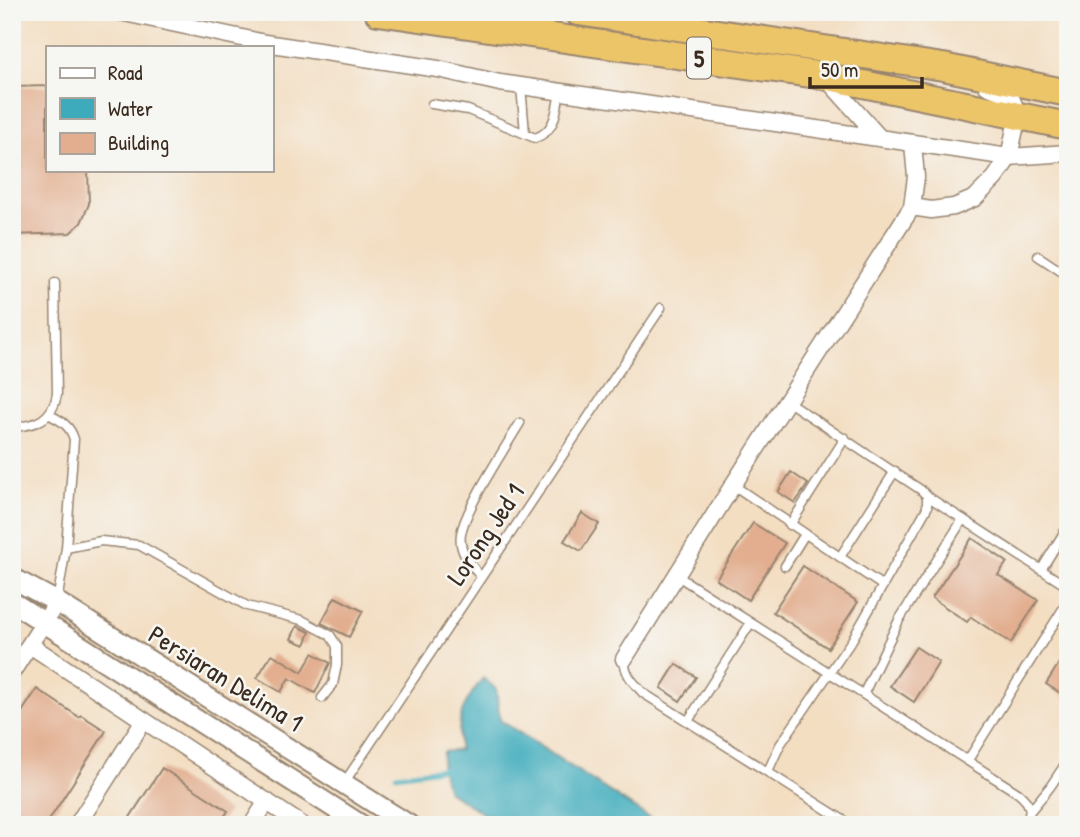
<svg xmlns="http://www.w3.org/2000/svg" width="1080" height="837" font-family="'Patrick Hand',sans-serif">
	<style>
		.water { fill: #3eabbc; stroke: #3c6a6d; stroke-width: 2 }
		.lines { fill: none; stroke-linecap: round; stroke-linejoin: round }
		.stream { stroke: #3eabbc; stroke-width: 4.5 }
		.building { fill: #e2ae8f }
		.service-casing { stroke: #978470; stroke-width: 11 }
		.minor-casing { stroke: #978470; stroke-width: 19 }
		.tertiary-casing { stroke: #978470; stroke-width: 23 }
		.trunk-casing { stroke: #978470; stroke-width: 30 }
		.service { stroke: #fff; stroke-width: 8 }
		.minor { stroke: #fff; stroke-width: 16 }
		.tertiary { stroke: #fff; stroke-width: 19 }
		.trunk { stroke: #edc569; stroke-width: 26 }
		.labels { text-anchor: middle; dominant-baseline: central; stroke-width: 5; stroke-linejoin: round; paint-order: stroke }
		.shield { fill: #f6f6f2; stroke: #73675e; stroke-width: 2 }
		.shield-label { font-size: 24px; font-weight: bold; fill: #3b2a1e }
		.street-label { font-size: 26px; fill: #3b2a1e; stroke: #f6f6f2 }
	</style>
	<rect width="100%" height="100%" fill="#f6f6f2"/>
	<filter id="ink" filterUnits="userSpaceOnUse"><feTurbulence type="fractalNoise" baseFrequency=".0143" numOctaves="2"/><feDisplacementMap in="SourceGraphic" scale="14" xChannelSelector="R" yChannelSelector="G"/><feConvolveMatrix kernelMatrix="1 2 1 2 8 2 1 2 1" color-interpolation-filters="sRGB"/></filter>
	<filter id="wash" filterUnits="userSpaceOnUse"><feTurbulence type="fractalNoise" baseFrequency=".00686" numOctaves="4" result="noise"/><feDisplacementMap in="SourceGraphic" scale="28" xChannelSelector="R" yChannelSelector="G"/><feGaussianBlur stdDeviation="1.57" result="paint"/><feColorMatrix in="noise" values="0 0 0 0 0 0 0 0 0 0 0 0 0 0 0 0 0 1.4 0 .05"/><feComposite in="paint" operator="in"/></filter>
	<g filter="url(#wash)">
		<rect width="100%" height="100%" fill="#f3dec2"/>
		<path class="water" d="M483 678 496 689 500 720 660 825H501L448 791 441 769 443 752 459 750C459 711 460 710 483 678Z"/>
		<g class="lines">
			<path class="stream" d="M396 775 441 769"/>
		</g>
		<g id="blocks">
			<path class="building" d="M47 86V170H88L89 204 81 223 70 233 12 235V87Z
				M791 472 808 484 795 503 778 492Z
				M582 513 599 524 581 551 564 541Z
				M753 523 785 543 748 600 716 579Z
				M972 538 1007 562 998 575 1038 600 1011 643 971 617 967 622 932 598Z
				M803 566 858 602 828 648 773 612Z
				M335 597 363 611 349 637 321 623Z
				M297 626 310 632 305 645 291 639Z
				M916 647 939 662 914 702 890 686Z
				M1068 649V698L1046 684Z
				M313 653 330 663 315 693 289 678 281 692 257 678 272 654 302 672Z
				M676 664 696 677 680 701 661 688Z
				M37 689 79 717 81 715 106 731 46 825H12V727Z
				M162 768 228 811 219 825H125Z"/>
		</g>
	</g>
	<g filter="url(#ink)">
		<use href="#blocks" fill-opacity="0" stroke="#978470" stroke-width="2"/>
		<g class="lines">
			<g class="service-casing">
				<path id="service" d="M521 86 525 133
					M432 104 468 110 535 138C556 131 556 111 560 92
					M1038 256 1068 276
					M50 415C62 421 70 426 74 439L66 548 57 602
					M12 427C36 426 53 419 57 394L55 283
					M733 485 883 586
					M927 496 1068 587
					M790 525 845 438
					M66 548 101 541 139 545 247 606 302 620 330 635 337 646V665L333 684 322 698
					M840 557 895 471
					M785 566 805 534
					M1041 570 1068 526
					M676 575 1018 793C1030 803 1034 811 1024 825
					M481 577C471 565 458 552 461 534 465 509 505 448 520 423
					M624 659C625 675 633 682 643 693L851 825
					M864 693 899 620 963 519
					M688 721 750 624
					M968 760 1068 601
					M768 771 780 745 852 640 927 508V496L921 490 787 401
					M344 783 661 308
					M1031 810 1050 787 1068 760"/>
			</g>
			<g class="minor-casing">
				<path id="minor" d="M120 12 265 43 438 69 500 83 1009 157 1068 153
					M826 78 878 136
					M912 207 931 210 954 207 975 198 995 178 1009 157 1018 115 1010 95 987 86
					M30 645 302 825
					M624 659 733 485 912 207 916 177 913 144
					M12 672 57 602
					M77 825 144 720
					M252 825 267 801"/>
			</g>
			<g class="tertiary-casing">
				<path id="tertiary" d="M12 578 57 602 409 825
					M12 602 361 825"/>
			</g>
			<g class="trunk-casing">
				<path id="trunk" d="M378 12 824 76 1068 126
					M578 12 943 67 1068 93"/>
			</g>
			<use href="#service" class="service"/>
			<use href="#minor" class="minor"/>
			<use href="#tertiary" class="tertiary"/>
			<use href="#trunk" class="trunk"/>
		</g>
	</g>
	<g class="labels">
		<rect class="shield" x="687" y="37.5" width="24" height="41" rx="5"/>
		<g class="shield-label">
			<text x="699" y="58">5</text>
		</g>
		<g class="street-label">
			<text transform="translate(485 534) rotate(-56)">Lorong Jed 1</text>
			<text transform="translate(226 678) rotate(32)">Persiaran Delima 1</text>
		</g>
	</g>
	<rect width="1080" height="837" fill="none" stroke="#f6f6f2" stroke-width="42"/>
	<rect x="46" y="46" width="228" height="126" fill="#f6f6f2" stroke="#aba49d" stroke-width="2"/>
	<rect x="60" y="68" width="35" height="10" fill="#ffffff" stroke="#aba49d" stroke-width="2"/>
	<text x="108" y="80" font-size="21" fill="#3b2a1e">Road</text>
	<rect x="60" y="98" width="35" height="21" fill="#3eabbc" stroke="#aba49d" stroke-width="2"/>
	<text x="108" y="116" font-size="21" fill="#3b2a1e">Water</text>
	<rect x="60" y="133" width="35" height="21" fill="#e2ae8f" stroke="#aba49d" stroke-width="2"/>
	<text x="108" y="150" font-size="21" fill="#3b2a1e">Building</text>
	<path d="M810 77v10h112v-10" fill="none" stroke="#3b2a1e" stroke-width="3.5"/>
	<text x="821" y="77" font-size="21" fill="#3b2a1e" stroke="#f6f6f2" stroke-width="5" paint-order="stroke">50 m</text>
</svg>
